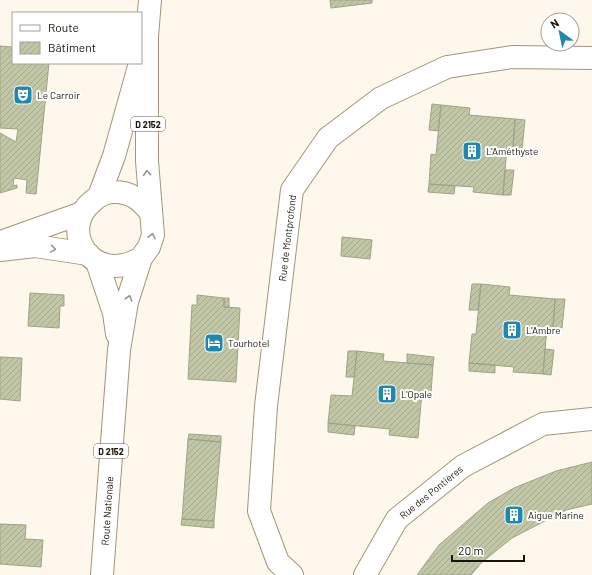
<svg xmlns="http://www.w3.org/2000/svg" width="592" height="575" font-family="Barlow,sans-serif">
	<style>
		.building { fill: url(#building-hatch); stroke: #9fa385 }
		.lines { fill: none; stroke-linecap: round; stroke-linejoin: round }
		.street-casing { stroke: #a39579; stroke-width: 24 }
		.secondary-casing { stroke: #a39579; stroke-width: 24 }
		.primary-casing { stroke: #a39579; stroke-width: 24 }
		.street { stroke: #fff; stroke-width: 22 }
		.secondary { stroke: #fff; stroke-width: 22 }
		.primary { stroke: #fff; stroke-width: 22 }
		.oneway { stroke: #989691 }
		.labels { text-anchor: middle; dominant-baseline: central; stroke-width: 4; stroke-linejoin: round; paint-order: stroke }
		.shield { fill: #fff; stroke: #5f5b54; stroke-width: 1 }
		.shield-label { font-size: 9px; font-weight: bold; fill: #1a150a }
		.poi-label { font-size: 10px; fill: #1a150a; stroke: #fff; text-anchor: start }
		.street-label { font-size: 10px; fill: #1a150a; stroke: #fff }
	</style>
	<defs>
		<pattern id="building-hatch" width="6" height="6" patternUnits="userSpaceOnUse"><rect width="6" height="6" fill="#c1c6a7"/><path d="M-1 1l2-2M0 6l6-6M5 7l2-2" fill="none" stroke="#a5a98e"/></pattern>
	</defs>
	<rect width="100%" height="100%" fill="#fef8ec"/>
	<path class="building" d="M330 0H372V3L331 8Z
		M0 46 13 47V63H49L36 194 26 193 27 180 14 178 13 186 17 185V188L0 193V133L16 142 18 129 0 128Z
		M432 104 441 105 438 131 429 130Z
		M441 105 470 108 469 115 515 119 513 148 507 147 503 195 473 192 474 187 429 184 431 154 436 155Z
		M515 119 525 120 522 149 513 148Z
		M505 170H514L511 195H503Z
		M429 184 455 186 454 194 428 192Z
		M342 237 372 240 370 259 341 256Z
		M472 284H481L478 310H469Z
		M481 284 510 287 509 295 555 299 553 327H547L543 374 513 372 514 367 469 363 472 334H476Z
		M30 293 64 295V306H60L59 328 28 326Z
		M197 295 224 298V307L240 308 236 382 188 379 192 305H197Z
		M224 298H229V307H224Z
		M555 299H565L562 328 553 327Z
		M545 349 554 350 551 375 543 374Z
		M348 351H357L354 377H346Z
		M357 351 384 354 383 361 433 365 431 393 422 392 418 438 389 435 390 429 328 423 331 395 352 396Z
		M407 354 434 357 433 365 407 363Z
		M0 357 22 358 20 401 0 399Z
		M469 363 495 365V373L469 371Z
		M328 423 355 426 354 435 328 432Z
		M189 434 221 436V442L188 439Z
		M188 439 221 442 214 521 182 519Z
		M592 462V504L566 510 512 538 481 563 471 575H417L439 545 488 503 514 488 556 471Z
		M182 519 214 521V528L181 525Z
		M0 524 26 525 25 539 43 540 41 567 0 564Z"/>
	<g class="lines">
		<g class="street-casing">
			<path id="street" d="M292 575 278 562 259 511 266 406 292 190 328 138 381 98 447 67 512 57 592 58
				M365 575 397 519 463 466 543 424 592 419"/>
		</g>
		<g class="secondary-casing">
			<path id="secondary" d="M6 240 82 213
				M0 250 35 246 88 254"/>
		</g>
		<g class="primary-casing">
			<path id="primary" d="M99 196 114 156 140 63
				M141 258C92 287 57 229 93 201 99 195 106 192 115 192 131 192 141 200 150 212
				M97 262 114 313 117 334
				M102 575 119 350 127 302 141 258 149 247 153 235 147 161V36L150 0"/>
		</g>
		<use href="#street" class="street"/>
		<use href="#secondary" class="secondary"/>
		<use href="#primary" class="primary"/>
	</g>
	<defs><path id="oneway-chevron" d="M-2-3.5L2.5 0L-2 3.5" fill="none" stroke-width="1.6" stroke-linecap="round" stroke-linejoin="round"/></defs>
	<g class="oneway">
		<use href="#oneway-chevron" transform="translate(147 173) rotate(-94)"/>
		<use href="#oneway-chevron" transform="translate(152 236) rotate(-78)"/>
		<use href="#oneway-chevron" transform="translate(53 249) rotate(9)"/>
		<use href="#oneway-chevron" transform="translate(129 298) rotate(-74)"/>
	</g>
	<defs>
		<g id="theatre-square" transform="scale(1)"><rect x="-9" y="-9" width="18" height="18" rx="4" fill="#1e88b0" stroke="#fff"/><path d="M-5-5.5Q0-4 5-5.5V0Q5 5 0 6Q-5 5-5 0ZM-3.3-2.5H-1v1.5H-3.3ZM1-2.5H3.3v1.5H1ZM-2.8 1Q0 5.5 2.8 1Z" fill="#fff"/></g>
		<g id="building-square" transform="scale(1)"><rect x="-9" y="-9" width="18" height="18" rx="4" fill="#1e88b0" stroke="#fff"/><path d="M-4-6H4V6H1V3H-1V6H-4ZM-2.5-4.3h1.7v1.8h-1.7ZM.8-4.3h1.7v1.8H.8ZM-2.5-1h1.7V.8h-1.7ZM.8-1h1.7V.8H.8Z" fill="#fff"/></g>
		<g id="hotel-square" transform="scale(1)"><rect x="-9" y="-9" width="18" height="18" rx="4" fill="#1e88b0" stroke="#fff"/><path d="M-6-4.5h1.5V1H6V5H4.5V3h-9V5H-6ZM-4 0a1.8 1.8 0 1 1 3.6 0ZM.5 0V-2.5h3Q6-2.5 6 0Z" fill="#fff"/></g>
	</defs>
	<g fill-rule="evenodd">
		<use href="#theatre-square" x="23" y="95"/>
		<use href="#building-square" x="472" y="151"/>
		<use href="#building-square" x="512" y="330"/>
		<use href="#hotel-square" x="214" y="343"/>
		<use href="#building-square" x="387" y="394"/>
		<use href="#building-square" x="514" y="515"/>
	</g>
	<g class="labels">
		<g class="shield">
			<rect x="131" y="117" width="34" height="14" rx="3"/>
			<rect x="94" y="444" width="34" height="14" rx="3"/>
		</g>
		<g class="shield-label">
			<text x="148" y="124">D 2152</text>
			<text x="111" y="451">D 2152</text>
		</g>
		<g class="poi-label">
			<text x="37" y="95">Le Carroir</text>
			<text x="486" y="151">L'Améthyste</text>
			<text x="526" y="330">L'Ambre</text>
			<text x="228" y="343">Tourhotel</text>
			<text x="401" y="394">L'Opale</text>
			<text x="528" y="515">Aigue Marine</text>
		</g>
		<g class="street-label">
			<text transform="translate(287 238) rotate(-83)">Rue de Montprofond</text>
			<text transform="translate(431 492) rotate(-39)">Rue des Pontières</text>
			<text transform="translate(107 511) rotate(-86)">Route Nationale</text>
		</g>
	</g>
	<rect x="12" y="12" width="130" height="52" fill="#ffffff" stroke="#a3a19d"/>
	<rect x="20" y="25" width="20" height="6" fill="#ffffff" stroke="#a3a19d"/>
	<text x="48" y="32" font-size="12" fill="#1a150a">Route</text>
	<rect x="20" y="42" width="20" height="12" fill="url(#building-hatch)" stroke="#a3a19d"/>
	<text x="48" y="52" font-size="12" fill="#1a150a">Bâtiment</text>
	<g transform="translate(560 32) rotate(327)"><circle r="19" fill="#ffffff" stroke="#a3a19d"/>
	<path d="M0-3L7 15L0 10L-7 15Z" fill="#1e88b0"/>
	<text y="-6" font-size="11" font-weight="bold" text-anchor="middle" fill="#1a150a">N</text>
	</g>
	<path d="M452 555v6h72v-6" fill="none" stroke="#1a150a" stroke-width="2"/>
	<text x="458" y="555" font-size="12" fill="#1a150a" stroke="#ffffff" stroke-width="3" paint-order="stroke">20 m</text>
</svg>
